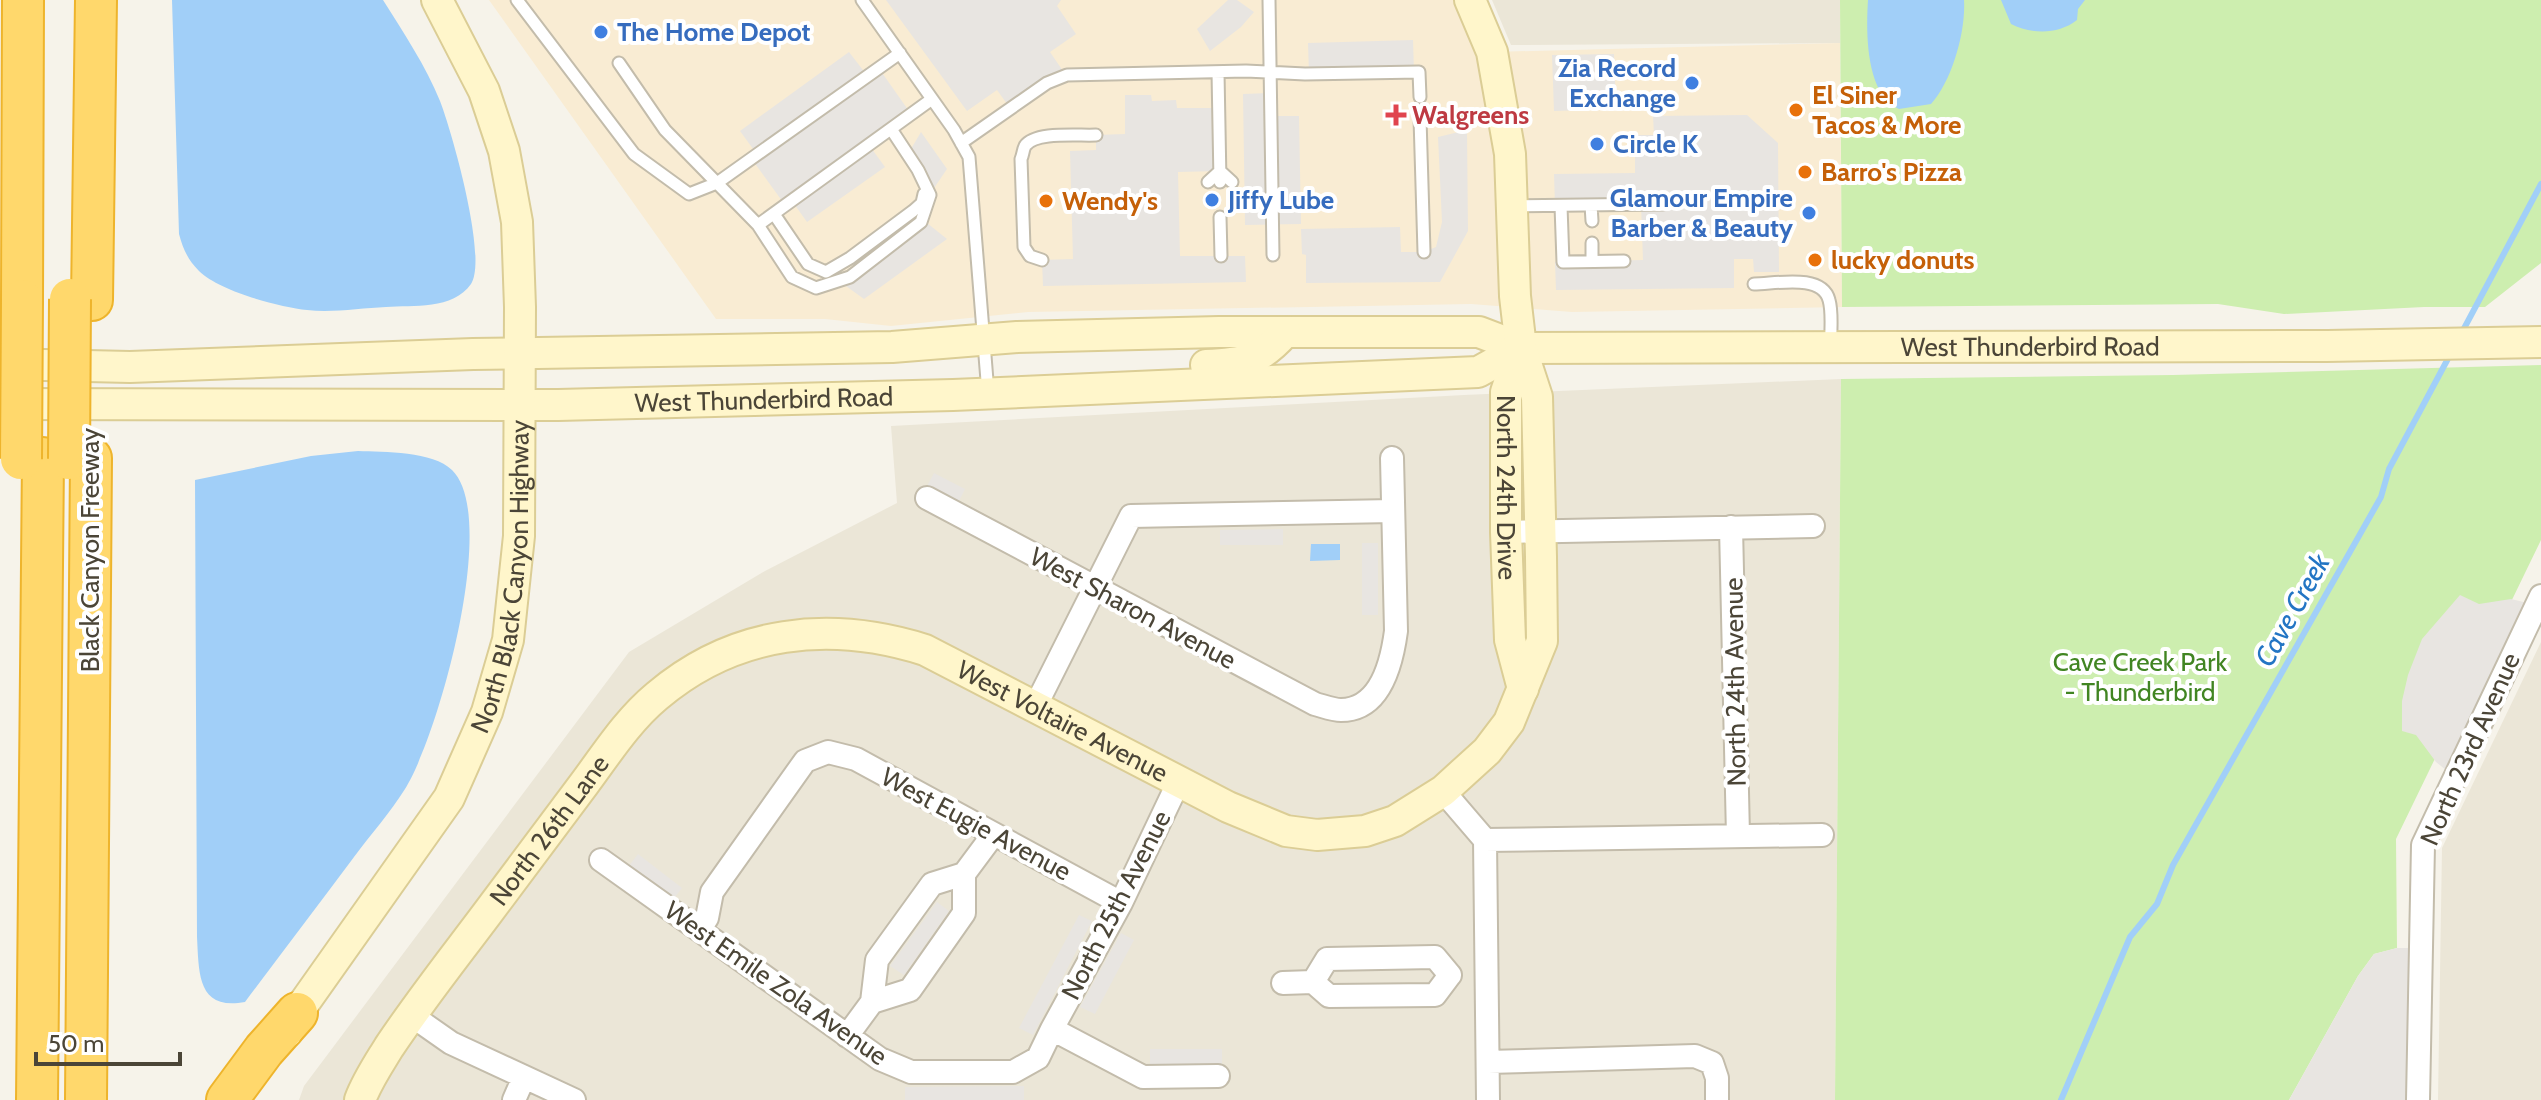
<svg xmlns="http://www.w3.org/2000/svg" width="2541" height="1100" font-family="Cabin,sans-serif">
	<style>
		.residential { fill: #ebe6d7 }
		.commercial { fill: #f9ecd3 }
		.green { fill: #cdeeaf }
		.parking { fill: #e8e5e1 }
		.water { fill: #a1cff8 }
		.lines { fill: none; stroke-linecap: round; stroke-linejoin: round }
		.stream { stroke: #a1cff8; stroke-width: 6 }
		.lane-casing { stroke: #c3bcab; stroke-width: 15 }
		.street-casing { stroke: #c3bcab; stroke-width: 26 }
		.secondary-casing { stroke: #dbcd95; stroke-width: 34 }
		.highway-casing { stroke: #eeb42c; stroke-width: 44 }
		.lane { stroke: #fff; stroke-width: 11 }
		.street { stroke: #fff; stroke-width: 22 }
		.secondary { stroke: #fff6cb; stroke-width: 30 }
		.highway { stroke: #ffd86c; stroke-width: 40 }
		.highway-bridge-casing { stroke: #eeb42c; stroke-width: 44; stroke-linecap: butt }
		.highway-bridge { stroke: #ffd86c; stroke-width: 40 }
		.shop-dot { fill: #3f7fe0; stroke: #fff; stroke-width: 3 }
		.food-dot { fill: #e8710a; stroke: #fff; stroke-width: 3 }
		.health-dot { fill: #e0444e; stroke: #fff; stroke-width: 3 }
		.labels { text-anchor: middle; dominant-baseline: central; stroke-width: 8; stroke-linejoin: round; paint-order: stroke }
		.shop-label { font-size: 26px; font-weight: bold; fill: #366cbe; stroke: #fff; text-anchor: start }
		.food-label { font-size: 26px; font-weight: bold; fill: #c56008; stroke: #fff; text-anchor: start }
		.health-label { font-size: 26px; font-weight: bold; fill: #be3a42; stroke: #fff; text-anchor: start }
		.street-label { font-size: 26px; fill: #4b4537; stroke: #fff }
		.park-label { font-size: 26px; fill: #418522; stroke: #fff }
		.water-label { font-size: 28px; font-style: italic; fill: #2375c4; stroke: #fff }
	</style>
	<rect width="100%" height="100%" fill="#f6f3ea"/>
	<path class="residential" d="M1492 0H1840V43L1511 45Z
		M1841 379 1835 1100H299L304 1086 629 652 765 571 897 503 891 426 1464 395Z
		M2541 642V1100H2438L2442 848Z"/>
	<path class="commercial" d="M489 0H1470L1492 52 1840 43 1842 307 1572 312 1471 304 1028 312 891 326 825 319H716Z"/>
	<path class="green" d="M1840 0H2541V263L2485 307H2424L2284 314 2218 304 1842 307Z
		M2541 365V540L2396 839 2397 948 2374 954 2358 976 2289 1100H1835L1841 379 2173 375Z"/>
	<path class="parking" d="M886 0H1061L1057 6 1076 34 1050 52 1063 71 1010 108 997 90 967 111Z
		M1228 0H1237L1254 12 1241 27 1210 51 1197 29Z
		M1413 40 1414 72 1309 74 1308 43Z
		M849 52 866 74 878 67 911 114 869 145 885 167 807 222 792 201 785 205 751 158 756 153 740 131Z
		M1614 54 1616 109 1554 111 1552 55Z
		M1270 93 1271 116H1299L1301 224 1245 225 1243 94Z
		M1125 95H1151L1152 101 1176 100 1177 108H1219L1220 171 1178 172 1180 256H1245L1246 282 1043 286 1042 260 1073 259 1070 151 1096 150V135L1125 134Z
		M1747 115 1778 143 1779 272H1754L1753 259H1734V288L1556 290 1555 262 1643 260 1641 205 1555 206 1554 174 1635 173V135H1654L1653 116Z
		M1467 130 1468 231 1440 282 1306 283V255L1302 254 1301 229 1400 227 1401 252H1424L1436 247 1442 222 1438 137Z
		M921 132 947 169 930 194 908 154Z
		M922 219 947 239 864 299 839 281Z
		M934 473 965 489 958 503 926 488Z
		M1283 529V545H1220V530Z
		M1362 543H1378V615H1362Z
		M2460 595 2479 604 2511 599 2536 605 2456 778 2436 762 2416 735 2402 731V701L2408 675 2422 639Z
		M638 854 682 888 672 901 628 867Z
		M937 902 949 911 904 975 890 966Z
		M1079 915 1092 921 1033 1035 1019 1028Z
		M1121 933 1134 940 1095 1014 1080 1007Z
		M2397 948H2419L2418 1100H2289L2358 976 2374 954Z
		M1150 1049H1222V1064L1150 1065Z
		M1024 1086V1100H905V1087Z"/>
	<path class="water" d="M172 0H383C403 32 426 66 440 101 452 132 488 258 471 284 453 310 413 305 386 307 361 308 332 313 307 310 279 307 219 291 199 271 188 260 183 249 179 234Z
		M1868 0H1964C1966 31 1952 81 1931 104L1899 109C1865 94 1866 31 1868 0Z
		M2001 0H2085L2078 9 2077 20C2058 35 2031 34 2011 24Z
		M358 451C384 452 433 451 452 470 500 517 438 737 405 789 390 813 371 834 354 857 318 905 281 954 245 1002 197 1011 199 973 197 937L195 480 311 456Z
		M1340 544V560L1310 561 1311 544Z"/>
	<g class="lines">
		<path class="stream" d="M2460 336 2541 184
			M2061 1100 2130 937 2157 904 2173 865 2381 497 2389 469 2451 353"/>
		<g class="lane-casing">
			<path id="lane" d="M517 0 634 154 689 194 717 183 900 53
				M862 0 954 130 969 157 988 393
				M1269 0 1273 255
				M619 63 665 130 758 225 792 277 816 288 850 277 921 222 930 195 918 170 891 129
				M1218 72 1220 182
				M1420 118 1424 252
				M961 143 1047 83 1067 75 1246 71 1305 74 1419 72 1420 97
				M1220 171 1232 182
				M1208 182 1220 171
				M1591 205 1592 221
				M1513 206 1663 204
				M1561 206 1563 262 1624 261
				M774 214 808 264 826 272 850 258 913 211 922 203 924 194
				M1220 217 1221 256
				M758 225 932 99
				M1592 243V261
				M1042 260 1030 256 1024 247 1021 159C1023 155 1023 150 1025 146 1035 131 1079 136 1096 135
				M1754 284C1775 284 1822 273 1829 300 1833 314 1830 331 1831 346"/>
		</g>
		<g class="street-casing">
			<path id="street" d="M927 498 1315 704C1323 706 1333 710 1341 710 1381 710 1392 661 1396 631L1392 458
				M1731 527 1738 836
				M1506 532 1813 526
				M1035 707 1131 516 1393 511
				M1443 791 1485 840 1488 1100
				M1485 840 1822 835
				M601 860 880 1059 911 1072H1013L1038 1058 1052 1029 1143 1077 1218 1076
				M699 930 707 918 712 892 805 761 828 752 856 759 1121 903
				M1313 982 1327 959 1435 957 1450 975
				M1283 983 1313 982 1329 996 1435 995 1450 975
				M872 1002 910 990 964 913V874
				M411 1015 451 1043 574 1100
				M1052 1029 1121 903 1179 781
				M847 1036 872 1002 877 960 932 884 964 874 993 835
				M1488 1062 1695 1056 1712 1063 1717 1078V1100
				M514 1100 524 1077
				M2418 1100 2423 845 2541 596"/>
		</g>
		<g class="secondary-casing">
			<g id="secondary">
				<path id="s1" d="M1521 348 1506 392V532L1510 640 1523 689"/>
				<path id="s2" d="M0 364 130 367 473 354 892 347 1017 337 1219 332H1479L1521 348 2327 346 2541 342"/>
				<path d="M1206 365C1243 363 1259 362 1285 332"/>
				<path id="s3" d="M0 404 558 405 953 395 1478 372 1521 348"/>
				<path id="s4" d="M287 1032 297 1013 449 798 487 712 508 640 519 536 520 307 517 222 504 151 484 91 437 0"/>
				<path id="s5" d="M360 1100C367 1081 378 1065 389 1047 419 1002 453 959 486 915 519 871 551 828 584 784 607 753 628 720 657 696 735 630 830 620 925 650L1228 807 1286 831 1317 835 1365 831 1395 821 1443 791 1487 751 1509 722 1542 641 1541 557 1537 397 1521 348 1515 296 1510 154 1492 52 1470 0"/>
			</g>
		</g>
		<g class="highway-casing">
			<path id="highway" d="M22 300 23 0
				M92 300 96 0
				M37 1100 43 458
				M86 1100 91 458
				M227 1100 264 1050 297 1013"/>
		</g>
		<use href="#lane" class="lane"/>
		<use href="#street" class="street"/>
		<use href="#secondary" class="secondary"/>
		<use href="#highway" class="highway"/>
		<g class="highway-bridge-casing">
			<path id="highway-bridge" d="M21 459 22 300
				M69 459 70 299"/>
		</g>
		<use href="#highway-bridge" class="highway-bridge"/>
	</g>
	<g class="shop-dot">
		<circle cx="601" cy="32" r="8"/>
		<circle cx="1692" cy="83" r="8"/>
		<circle cx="1597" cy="144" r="8"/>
		<circle cx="1212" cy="200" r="8"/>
		<circle cx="1809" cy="213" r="8"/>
	</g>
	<g class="food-dot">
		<circle cx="1796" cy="110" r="8"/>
		<circle cx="1805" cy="172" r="8"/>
		<circle cx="1046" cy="201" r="8"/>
		<circle cx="1815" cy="260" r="8"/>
	</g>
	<path class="health-dot" d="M1392 103h8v8h8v8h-8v8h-8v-8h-8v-8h8z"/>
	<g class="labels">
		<g class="shop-label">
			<text x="617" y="32">The Home Depot</text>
			<text x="1676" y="68" text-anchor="end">Zia Record<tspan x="1676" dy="30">Exchange</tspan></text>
			<text x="1613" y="144">Circle K</text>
			<text x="1793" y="198" text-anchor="end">Glamour Empire<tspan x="1793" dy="30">Barber &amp; Beauty</tspan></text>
			<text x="1228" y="200">Jiffy Lube</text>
		</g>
		<g class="food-label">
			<text x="1812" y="95">El Siner<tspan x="1812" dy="30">Tacos &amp; More</tspan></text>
			<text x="1821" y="172">Barro's Pizza</text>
			<text x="1062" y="201">Wendy's</text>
			<text x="1831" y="260">lucky donuts</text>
		</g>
		<g class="health-label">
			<text x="1412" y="115">Walgreens</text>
		</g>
		<g class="street-label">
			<text stroke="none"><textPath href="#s2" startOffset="2034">West Thunderbird Road</textPath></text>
			<text stroke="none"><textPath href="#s3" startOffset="764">West Thunderbird Road</textPath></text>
			<text stroke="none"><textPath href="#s1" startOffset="142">North 24th Drive</textPath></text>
			<text transform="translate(90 550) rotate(-90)">Black Canyon Freeway</text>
			<text stroke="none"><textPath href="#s4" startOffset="516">North Black Canyon Highway</textPath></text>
			<text transform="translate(1133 608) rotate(28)">West Sharon Avenue</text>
			<text transform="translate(1735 682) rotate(-91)">North 24th Avenue</text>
			<text stroke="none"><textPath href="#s5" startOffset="942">West Voltaire Avenue</textPath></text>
			<text transform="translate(2470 749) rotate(-66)">North 23rd Avenue</text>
			<text transform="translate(976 824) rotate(28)">West Eugie Avenue</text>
			<text stroke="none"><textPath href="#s5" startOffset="330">North 26th Lane</textPath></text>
			<text transform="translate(1116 905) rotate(-63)">North 25th Avenue</text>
			<text transform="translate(776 983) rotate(35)">West Emile Zola Avenue</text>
		</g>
		<g class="park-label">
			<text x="2140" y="662">Cave Creek Park<tspan x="2140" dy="30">- Thunderbird</tspan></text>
		</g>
		<g class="water-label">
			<text transform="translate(2292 610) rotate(-61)">Cave Creek</text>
		</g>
	</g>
	<path d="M36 1052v12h144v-12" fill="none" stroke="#4b4537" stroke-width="4"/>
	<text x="48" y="1052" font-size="24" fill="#4b4537" stroke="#ffffff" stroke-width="6" paint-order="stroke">50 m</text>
</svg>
